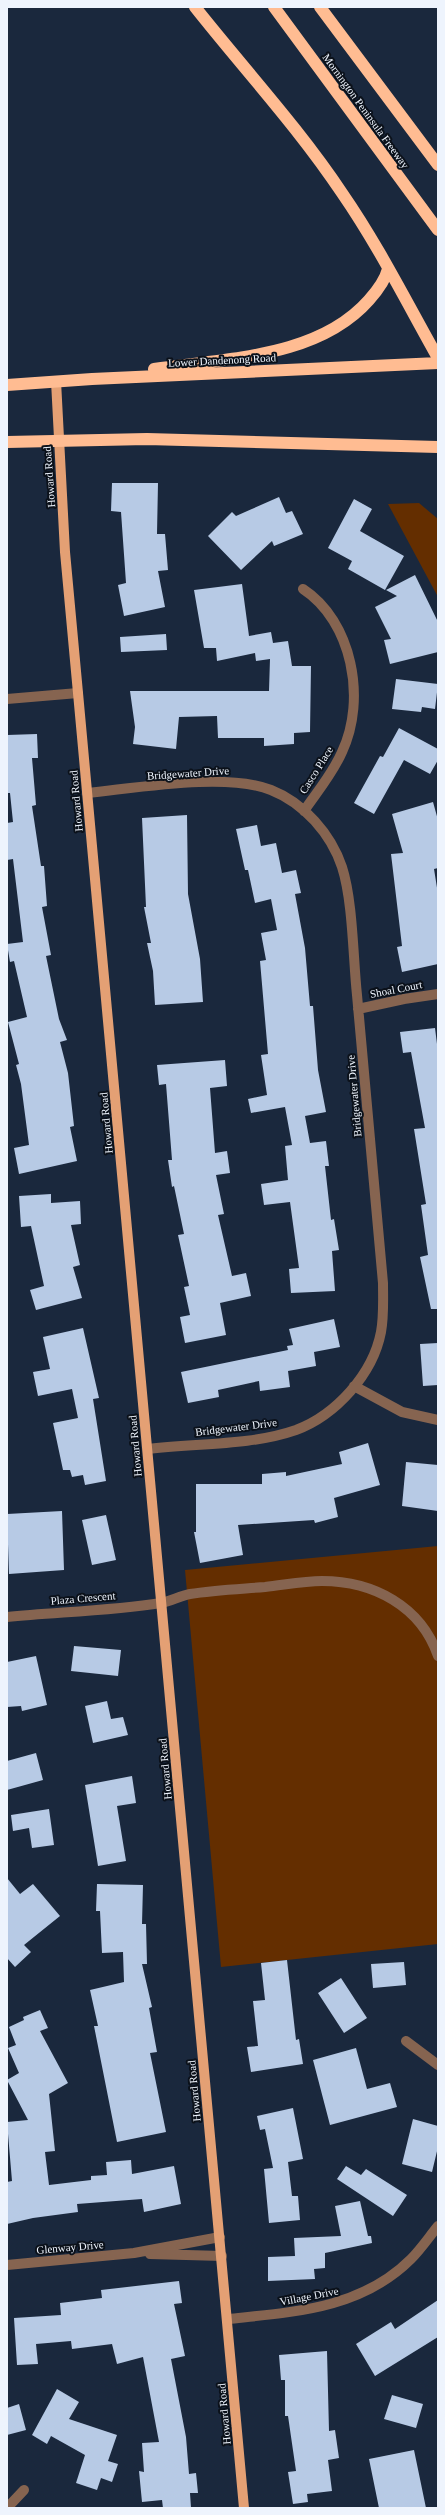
<svg xmlns="http://www.w3.org/2000/svg" width="445" height="2515" font-family="Georgia,serif">
	<style>
		.green { fill: #642e00 }
		.building { fill: #b7cae5 }
		.lines { fill: none; stroke-linecap: round; stroke-linejoin: round }
		.minor { stroke: #866450; stroke-width: 10 }
		.major { stroke: #e4a074; stroke-width: 10 }
		.highway { stroke: #ffbc92; stroke-width: 12 }
		.labels { text-anchor: middle; dominant-baseline: central; stroke-width: 4; stroke-linejoin: round; paint-order: stroke }
		.street-label { font-size: 11px; fill: #eef4fd; stroke: #0b111a }
	</style>
	<rect width="100%" height="100%" fill="#1a283d"/>
	<path class="green" d="M419 503 438 519V597L388 504Z
		M438 1546V1944L221 1967 185 1570Z"/>
	<path class="building" d="M112 483H158L157 534H165L168 570 158 571 165 607 124 616 118 585 126 583 121 512 111 511Z
		M279 497 286 513 292 511 303 534 274 546 272 541 241 570 208 536 232 512 236 516Z
		M354 499 372 509 360 531 404 556 385 590 348 569 352 561 328 548Z
		M415 575 438 622V652L390 664 384 640 391 639 375 607 397 596 386 590Z
		M242 584 249 636 271 632 273 643 288 641 292 666H311L310 732 294 733V744L264 746V738H218L217 716 179 717 176 749 133 744 135 727 130 691H269L270 659 256 661 255 653 217 661 216 648H204L194 590Z
		M166 634 167 650 121 652 120 637Z
		M396 679 438 684 435 709 422 707 421 712 392 709Z
		M399 728 438 749V760L430 774 404 760 374 814 354 803 380 756 383 757Z
		M37 734 38 758H32L36 805 32 806 41 866H44L47 906 42 907 51 955 46 956 59 1019 67 1040 60 1042 68 1073 74 1126 70 1127 77 1161 19 1174 14 1148 29 1145 21 1084 16 1065 19 1064 8 1022 27 1017 14 961 10 962 7 944 23 942 13 859 7 860V823L13 822 10 793H7V735Z
		M433 802 438 820V868L434 869 438 894V964L402 972 397 947 402 946 391 854 403 853 392 814Z
		M187 815 188 894 200 959 203 1002 155 1005 153 971 147 943H151L144 907H146L142 818Z
		M257 825 261 846 276 843 282 873 296 870 301 893 295 894 305 948 310 1006H313L318 1070 326 1112 305 1116 310 1143 326 1141 329 1166H325L331 1220 334 1219 339 1250 332 1251 335 1291 291 1293 289 1269 299 1268 290 1202 264 1205 261 1184 288 1180 285 1146 292 1145 285 1107 251 1113 248 1099 267 1095 261 1055 268 1054 260 961 266 960 261 933 277 930 271 899 255 903 248 870H245L236 829Z
		M435 1028 438 1052V1309H431L420 1257 428 1255 421 1205 426 1204 414 1129 425 1128 411 1052 403 1053 400 1032Z
		M225 1060 227 1086 210 1088 215 1153 227 1151 230 1173 216 1175 224 1214 218 1215 232 1276 246 1273 251 1296 220 1303 226 1335 185 1343 180 1317 190 1315 184 1287 189 1286 178 1235 184 1234 174 1186 172 1187 168 1160H172L166 1084 159 1085 157 1065Z
		M51 1194V1203L80 1201 81 1224 71 1225 80 1265 73 1267 82 1298 36 1310 30 1290 44 1286 31 1226 21 1227 19 1196Z
		M334 1319 340 1347 314 1352 316 1366 288 1371 290 1387 260 1391 259 1381 218 1390 219 1397 188 1403 181 1372 288 1350 287 1346 293 1345 289 1329Z
		M83 1328 99 1398 93 1399 106 1481 85 1485 83 1475 72 1477 70 1470H63L53 1423 78 1418 72 1389 38 1396 33 1372 50 1369 43 1337Z
		M438 1343V1385L423 1386 420 1344Z
		M368 1443 380 1485 334 1498 338 1517 315 1523 314 1520 238 1525 243 1555 200 1563 194 1532H196V1484H262V1474L286 1472V1476L342 1464 339 1452Z
		M406 1462 438 1465V1511L402 1506Z
		M62 1511 64 1570 9 1574 7 1514Z
		M106 1515 116 1560 92 1565 82 1520Z
		M74 1646 121 1650 118 1676 71 1671Z
		M36 1656 47 1705 22 1711 21 1706 7 1707V1662Z
		M107 1701 111 1719 123 1717 128 1735 93 1743 85 1706Z
		M36 1753 43 1780 7 1790V1761Z
		M132 1776 136 1803 117 1806 126 1861 98 1866 85 1785Z
		M49 1809 54 1845 32 1848 29 1828 13 1831 11 1815Z
		M7 1878 20 1894 33 1884 60 1916 24 1945 31 1952 15 1967 7 1958Z
		M97 1884 143 1885 142 1924H146L147 1964H142L152 2007 149 2008 157 2052 150 2053 166 2132 117 2142 94 2026H98L90 1990 124 1982 123 1952 102 1953 100 1911H96Z
		M287 1960 296 2040 299 2039 303 2064 251 2072 247 2047 258 2046 253 2001 265 2000 261 1963Z
		M404 1962 406 1985 373 1988 371 1964Z
		M341 1978 367 2018 344 2033 318 1993Z
		M40 2010 48 2028 40 2031 68 2083 49 2094 55 2151 45 2152 49 2185 91 2180V2176L107 2175 106 2162 131 2160 132 2174 174 2166 181 2204 144 2212 142 2199 77 2204 78 2212 33 2218 7 2224V2182L12 2181 7 2122 28 2120 7 2080 19 2073 8 2048 16 2045 9 2027 24 2020 23 2017Z
		M356 2048 367 2089 390 2083 397 2107 330 2125 313 2060Z
		M293 2108 303 2159 288 2162 292 2196H298L300 2220 269 2223 264 2169 273 2168 265 2129 260 2130 257 2116Z
		M413 2119 438 2126V2147L432 2172 402 2164Z
		M346 2166 361 2175 366 2169 407 2195 393 2216 337 2179Z
		M360 2201 368 2236H371L372 2243 325 2253V2268L314 2269 315 2279 268 2281V2257L295 2256 294 2238 341 2236 335 2206Z
		M179 2281 182 2303 174 2304 185 2356 171 2359 186 2437 189 2474 196 2473 198 2493H190L191 2508H163L162 2500 142 2502 139 2471 144 2472 142 2443 159 2442 143 2357 117 2364 112 2344 72 2349 71 2341 36 2344 38 2364 17 2365 14 2318 61 2315 60 2303 102 2298 101 2290Z
		M438 2300V2337L375 2376 356 2344 391 2322 395 2329Z
		M327 2351 329 2431 335 2430 339 2458 328 2460 332 2491 307 2494 308 2502 293 2504 288 2472 296 2471 288 2416H285V2380H281L279 2355Z
		M57 2389 79 2402 69 2419 117 2435 108 2461 118 2464 112 2482 101 2478 97 2490 76 2483 85 2455 51 2436 47 2444 32 2435Z
		M392 2395 423 2404 416 2428 384 2419Z
		M19 2404 26 2430 7 2435V2408Z
		M414 2450 426 2508H379L369 2459Z"/>
	<g class="lines">
		<path class="minor" d="M303 589C352 621 367 699 342 752 333 773 317 792 304 811
			M7 699 78 693
			M87 793C137 788 226 772 271 790 304 803 331 834 342 867 353 901 353 958 357 995 366 1091 374 1187 383 1283 383 1300 384 1316 381 1332 373 1374 336 1415 296 1430 250 1446 196 1443 148 1449
			M358 1009 404 999 438 994
			M354 1386 402 1412 438 1420
			M7 1617C58 1612 110 1611 161 1603 171 1601 180 1596 190 1594 214 1590 240 1589 265 1587 284 1585 303 1581 322 1581 373 1581 421 1606 438 1656
			M406 2041 438 2065
			M150 2254 222 2256
			M7 2265 134 2253 220 2237
			M228 2319C294 2312 361 2309 411 2259 421 2249 429 2237 438 2226
			M7 2508 24 2490"/>
		<path class="major" d="M56 381 65 552 78 693 244 2508"/>
		<path class="highway" d="M195 7C244 69 298 127 342 193 378 245 407 303 438 358
			M274 7 438 230
			M320 7 438 165
			M154 369C226 358 318 358 369 300 377 291 385 281 388 269
			M7 385 92 379 438 363
			M7 442 147 439 438 447"/>
	</g>
	<g class="labels">
		<g class="street-label">
			<text transform="translate(366 111) rotate(54)">Mornington Peninsula Freeway</text>
			<text transform="translate(222 360) rotate(-3)">Lower Dandenong Road</text>
			<text transform="translate(49 477) rotate(-94)">Howard Road</text>
			<text transform="translate(316 770) rotate(-58)">Casco Place</text>
			<text transform="translate(188 773) rotate(-4)">Bridgewater Drive</text>
			<text transform="translate(76 801) rotate(-95)">Howard Road</text>
			<text transform="translate(396 989) rotate(-11)">Shoal Court</text>
			<text transform="translate(354 1096) rotate(-95)">Bridgewater Drive</text>
			<text transform="translate(106 1123) rotate(-95)">Howard Road</text>
			<text transform="translate(236 1427) rotate(-7)">Bridgewater Drive</text>
			<text transform="translate(135 1446) rotate(-95)">Howard Road</text>
			<text transform="translate(83 1598) rotate(-5)">Plaza Crescent</text>
			<text transform="translate(165 1769) rotate(-95)">Howard Road</text>
			<text transform="translate(194 2091) rotate(-95)">Howard Road</text>
			<text transform="translate(70 2247) rotate(-5)">Glenway Drive</text>
			<text transform="translate(309 2296) rotate(-11)">Village Drive</text>
			<text transform="translate(224 2414) rotate(-95)">Howard Road</text>
		</g>
	</g>
	<rect width="445" height="2515" fill="none" stroke="#eef4fd" stroke-width="16"/>
</svg>
